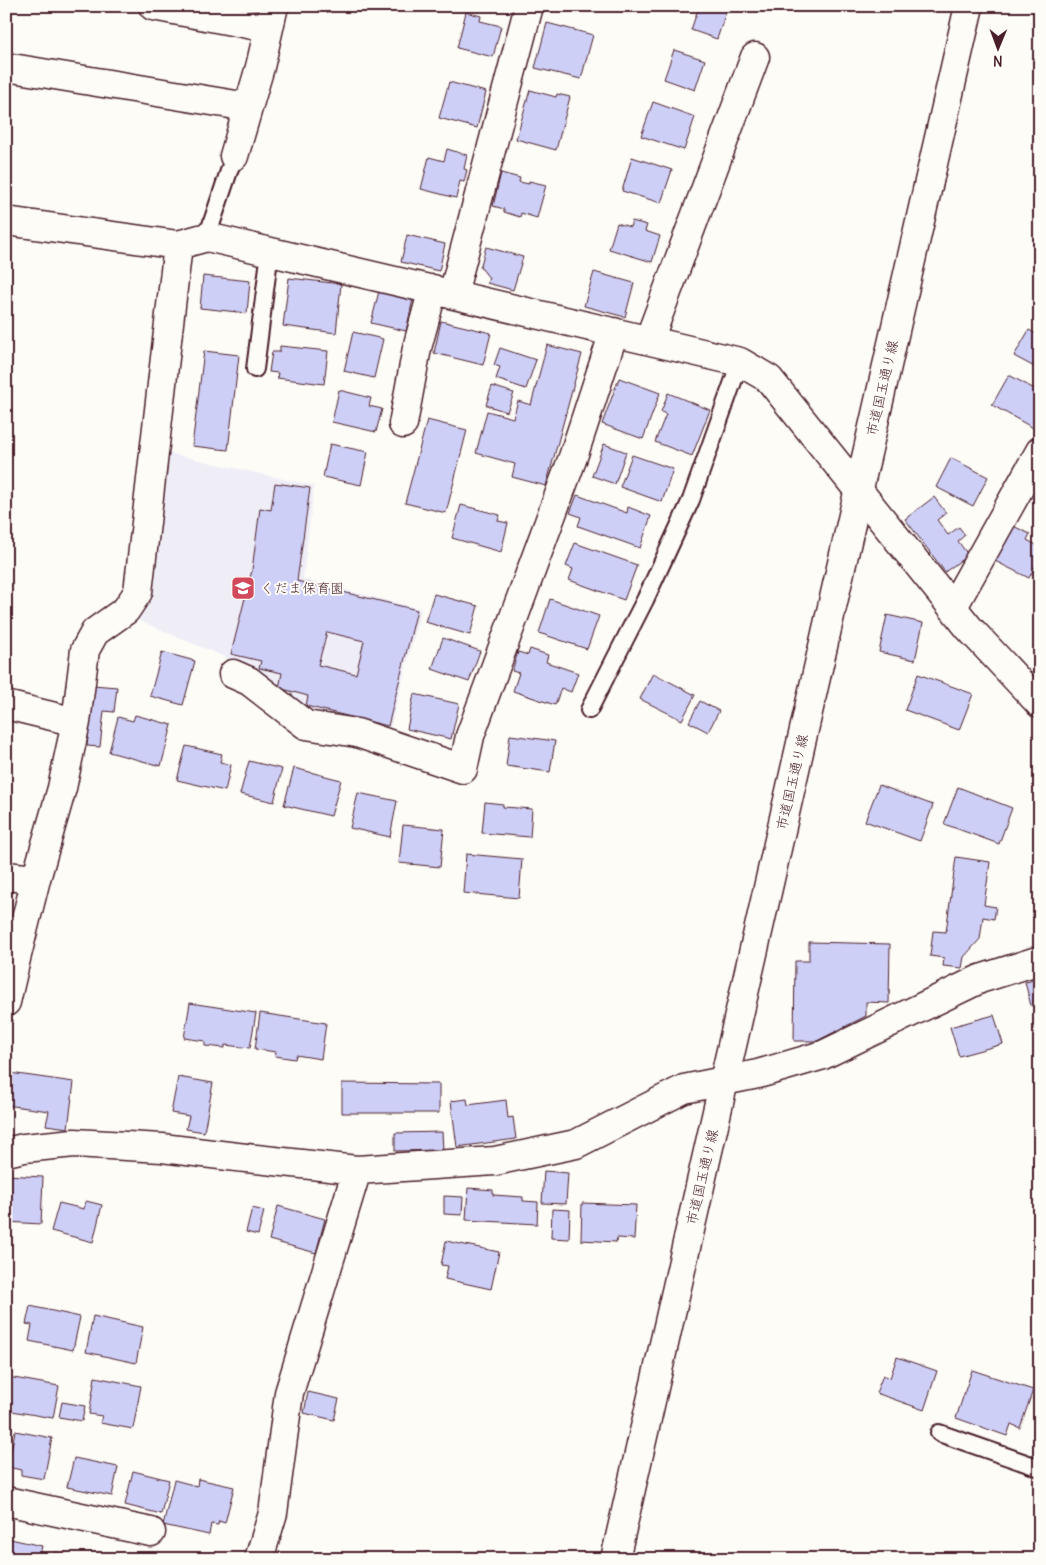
<svg xmlns="http://www.w3.org/2000/svg" width="1046" height="1565" font-family="Delius,'Klee One',sans-serif">
	<style>
		.built { fill: #efeef7 }
		.building { fill: #cecff7; stroke: #4a1f2b; fill-rule: evenodd }
		.lines { fill: none; stroke-linecap: round; stroke-linejoin: round }
		.lane-casing { stroke: #4a1f2b; stroke-width: 20 }
		.street-casing { stroke: #4a1f2b; stroke-width: 31 }
		.secondary-casing { stroke: #4a1f2b; stroke-width: 31 }
		.lane { stroke: #fdfcf7; stroke-width: 16 }
		.street { stroke: #fdfcf7; stroke-width: 28 }
		.secondary { stroke: #fdfcf7; stroke-width: 28 }
		.labels { text-anchor: middle; dominant-baseline: central; stroke-width: 4; stroke-linejoin: round; paint-order: stroke }
		.street-label { font-size: 14px; fill: #4a1f2b; stroke: #fdfcf7 }
		.poi-label { font-size: 14px; fill: #4a1f2b; stroke: #fdfcf7; text-anchor: start }
	</style>
	<rect width="100%" height="100%" fill="#fdfcf7"/>
	<filter id="ink" filterUnits="userSpaceOnUse"><feTurbulence type="fractalNoise" baseFrequency=".02" numOctaves="2"/><feDisplacementMap in="SourceGraphic" scale="10" xChannelSelector="R" yChannelSelector="G"/><feConvolveMatrix kernelMatrix="1 2 1 2 8 2 1 2 1" color-interpolation-filters="sRGB"/></filter>
	<g filter="url(#ink)">
		<path class="built" d="M164 452 314 486 303 579 421 609 389 733 313 715 246 666 135 619Z"/>
		<path class="building" d="M699 6H728L717 39 691 30Z
			M466 12 481 16 480 21 501 26 493 57 457 48Z
			M547 23 593 35 581 79 535 68Z
			M674 50 705 60 695 90 664 79Z
			M449 82 486 92 477 128 439 118Z
			M530 90 556 97 557 94 570 97 556 150 516 139Z
			M653 102 695 117 684 150 641 136Z
			M447 149 467 155 464 169 467 170 464 182 460 181 456 198 421 189 429 157 444 161Z
			M632 157 672 170 661 203 622 191Z
			M501 173 520 178 519 182 529 184V181L546 185 537 218 521 213 520 217 504 212V209L493 206Z
			M632 221 647 225 645 231 660 236 652 262 609 249 617 223 630 227Z
			M407 235 445 244 439 271 401 262Z
			M486 247 523 257 513 290 487 283 489 278 482 269 480 268Z
			M594 272 634 283 625 317 584 306Z
			M203 276 250 281 247 313 200 308Z
			M289 278 341 284 336 333 283 326Z
			M379 291 413 299 406 331 371 323Z
			M441 321 491 333 483 365 434 353Z
			M1029 330 1040 336V370L1014 356Z
			M353 332 383 339 374 378 344 371Z
			M547 345 582 354 546 486 512 477 515 464 476 453 487 411 513 418 518 401 531 405Z
			M280 346 328 351 324 384 277 378 278 373 269 372 272 352H280Z
			M500 348 536 360 526 389 496 379 500 367 494 365Z
			M204 351 239 355 228 450 192 446Z
			M1009 375 1040 392V414L1036 420 1040 422 1035 429 992 405Z
			M619 378 660 393 643 439 602 424Z
			M492 386 514 393 507 412 486 405Z
			M339 390 371 398 369 406 382 409 376 432 332 422Z
			M668 393 710 410 692 456 655 442 666 414 661 412Z
			M427 420 467 430 446 513 405 503Z
			M330 444 368 452 361 485 323 477Z
			M604 444 626 452 615 484 592 476Z
			M632 455 673 469 662 502 620 487Z
			M951 458 988 477 973 506 936 487Z
			M275 483 310 488 297 581 417 610 388 726 306 706 308 696 279 688 282 673 259 668 261 661 231 654 252 570 260 508 271 510ZM327 632 364 641 356 674 318 665Z
			M577 495 627 513 628 507 651 516 640 548 578 526 581 517 570 513Z
			M934 497 946 513 937 520 948 535 959 527 965 535 958 541 968 555 945 572 905 519Z
			M461 505 500 515 498 521 508 523 501 552 452 538Z
			M1011 525 1030 534 1027 540 1040 547V557L1029 578 993 560Z
			M575 543 637 565 624 600 569 580 573 569 566 566Z
			M434 594 478 606 470 635 425 622Z
			M550 599 599 616 587 649 539 633Z
			M887 615 923 623 915 660 879 652Z
			M443 638 480 651 469 682 432 669Z
			M530 649 548 655 546 662 578 673 571 692 561 688 555 705 513 691 519 673 512 671 518 652 528 655Z
			M162 652 195 661 183 705 150 696Z
			M653 673 695 695 682 720 640 699Z
			M918 674 973 694 959 730 905 710Z
			M93 685 117 687 114 712 104 711 100 747 87 746Z
			M414 694 459 704 451 739 407 729Z
			M700 701 719 711 708 732 689 722Z
			M135 715 172 725 161 766 109 752 118 717 133 721Z
			M510 735 555 741 550 772 506 766Z
			M186 746 222 754 220 762 231 765 225 791 177 780Z
			M249 761 282 769 274 802 240 794Z
			M294 768 341 780 331 816 284 805Z
			M879 785 933 805 920 841 865 821Z
			M958 787 1012 808 999 844 944 824Z
			M358 793 397 801 390 837 350 828Z
			M485 802 503 804V807L532 809 530 837 482 833Z
			M403 825 444 829 440 867 399 863Z
			M466 854 522 859 519 898 463 893Z
			M956 857 990 862 984 905 996 907 994 919 983 917 980 939 964 957 962 968 943 966 944 958 930 956 933 931 946 932Z
			M809 942 890 944 889 1003 866 1002V1016L817 1041H794L795 961H809Z
			M1040 979V1004L1031 1006 1025 982Z
			M190 1003 256 1013 250 1048 225 1045V1048L205 1046V1041L184 1038Z
			M260 1013 326 1023 321 1059 296 1055 295 1059 275 1056 276 1052 255 1049Z
			M994 1015 1003 1044 959 1056 950 1027Z
			M10 1073 74 1082 68 1128 46 1125 49 1111 6 1105Z
			M178 1077 213 1083 204 1132 186 1129 189 1116 171 1113Z
			M342 1083 439 1084V1113H342Z
			M467 1099 468 1105 506 1100 508 1118 513 1117 516 1139 457 1147 451 1101Z
			M442 1132 443 1150 395 1151V1133Z
			M544 1171 568 1173 566 1204 542 1203Z
			M6 1175 43 1177 41 1224 6 1222Z
			M468 1188 493 1190V1195L523 1197V1201L538 1202 537 1224 466 1220Z
			M444 1196 463 1197 462 1215 444 1214Z
			M86 1201 102 1205 93 1242 51 1231 59 1203 84 1209Z
			M582 1203 636 1205 634 1239 617 1238 616 1242 581 1240Z
			M278 1206 325 1219 316 1253 269 1240Z
			M252 1208 264 1211 258 1235 246 1232Z
			M552 1209 570 1210 569 1239 551 1238Z
			M446 1241 499 1252 491 1289 445 1279 448 1266 441 1265Z
			M30 1306 80 1317 73 1350 29 1341 32 1325 26 1324Z
			M93 1316 143 1327 136 1363 86 1352Z
			M897 1357 937 1371 924 1410 876 1393 883 1375 890 1378Z
			M972 1370 1033 1390 1020 1428 1011 1424 1007 1436 956 1418Z
			M8 1377 59 1386 53 1418 6 1410V1388Z
			M95 1377 141 1386 133 1429 100 1423 102 1416 89 1414Z
			M308 1392 339 1399 334 1420 304 1413Z
			M62 1402 85 1406 82 1421 59 1417Z
			M15 1431 52 1438 44 1479 21 1475V1470L8 1467Z
			M74 1458 118 1467 112 1496 67 1487Z
			M133 1471 169 1480 161 1514 125 1505Z
			M198 1479 234 1487 225 1523 219 1521 218 1525 211 1524 209 1535 163 1525 174 1480 197 1486Z
			M6 1538 42 1546 39 1559H6Z
			M55 1552 84 1559H53Z"/>
		<g class="lines">
			<g class="lane-casing">
				<path id="lane" d="M207 237 234 156
					M255 369 270 251
					M589 710 645 600 691 500 740 362
					M939 1433 1040 1468"/>
			</g>
			<g class="street-casing">
				<path id="street" d="M153 6 269 28
					M6 67 248 107
					M234 156 260 67 274 6
					M6 221 178 245 207 237 740 362 769 379 969 628 1040 704
					M453 294 529 6
					M649 340 755 57
					M403 424 417 348 433 289
					M953 607 1040 451
					M233 674 249 681 306 725 357 733 463 769 470 736 573 457 614 332
					M6 705 76 722
					M6 876 36 879
					M6 1002 16 959 36 879 62 788 76 722 85 650 95 632 126 610 138 592 178 245
					M6 1152 24 1148 74 1143 162 1148 237 1157 357 1170 495 1161 576 1144 684 1089 758 1074 823 1055 980 979 1040 960
					M6 1501 151 1532
					M259 1559 273 1513 289 1393 357 1170"/>
			</g>
			<g class="secondary-casing">
				<path id="secondary" d="M615 1559 969 6"/>
			</g>
			<use href="#lane" class="lane"/>
			<use href="#street" class="street"/>
			<use href="#secondary" class="secondary"/>
		</g>
	</g>
	<defs>
		<g id="school-square" transform="scale(1.25)"><rect x="-9" y="-9" width="18" height="18" rx="4" fill="#d1495b" stroke="#fdfcf7"/><path d="M0-5L7-2L0 1L-7-2ZM-4 1L0 2.5L4 1V4Q0 6-4 4Z" fill="#fff"/></g>
	</defs>
	<g fill-rule="evenodd">
		<use href="#school-square" x="243" y="588"/>
	</g>
	<g class="labels">
		<g class="street-label">
			<text transform="translate(882 388) rotate(-77)">市道国玉通り線</text>
			<text transform="translate(792 782) rotate(-77)">市道国玉通り線</text>
			<text transform="translate(702 1177) rotate(-77)">市道国玉通り線</text>
		</g>
		<g class="poi-label">
			<text x="260" y="588">くだま保育園</text>
		</g>
	</g>
	<rect width="1046" height="1565" fill="none" stroke="#fdfcf7" stroke-width="25"/>
	<rect x="12" y="12" width="1021" height="1540" fill="none" stroke="#4a1f2b" stroke-width="2" filter="url(#ink)"/>
	<g transform="translate(998 48) rotate(181)" stroke="#fdfcf7" stroke-width="4" paint-order="stroke">
	<path d="M0-4L9 19L0 12L-9 19Z" fill="#4a1f2b"/>
	<text y="-8" font-size="14" font-weight="bold" text-anchor="middle" fill="#4a1f2b">N</text>
	</g>
</svg>
